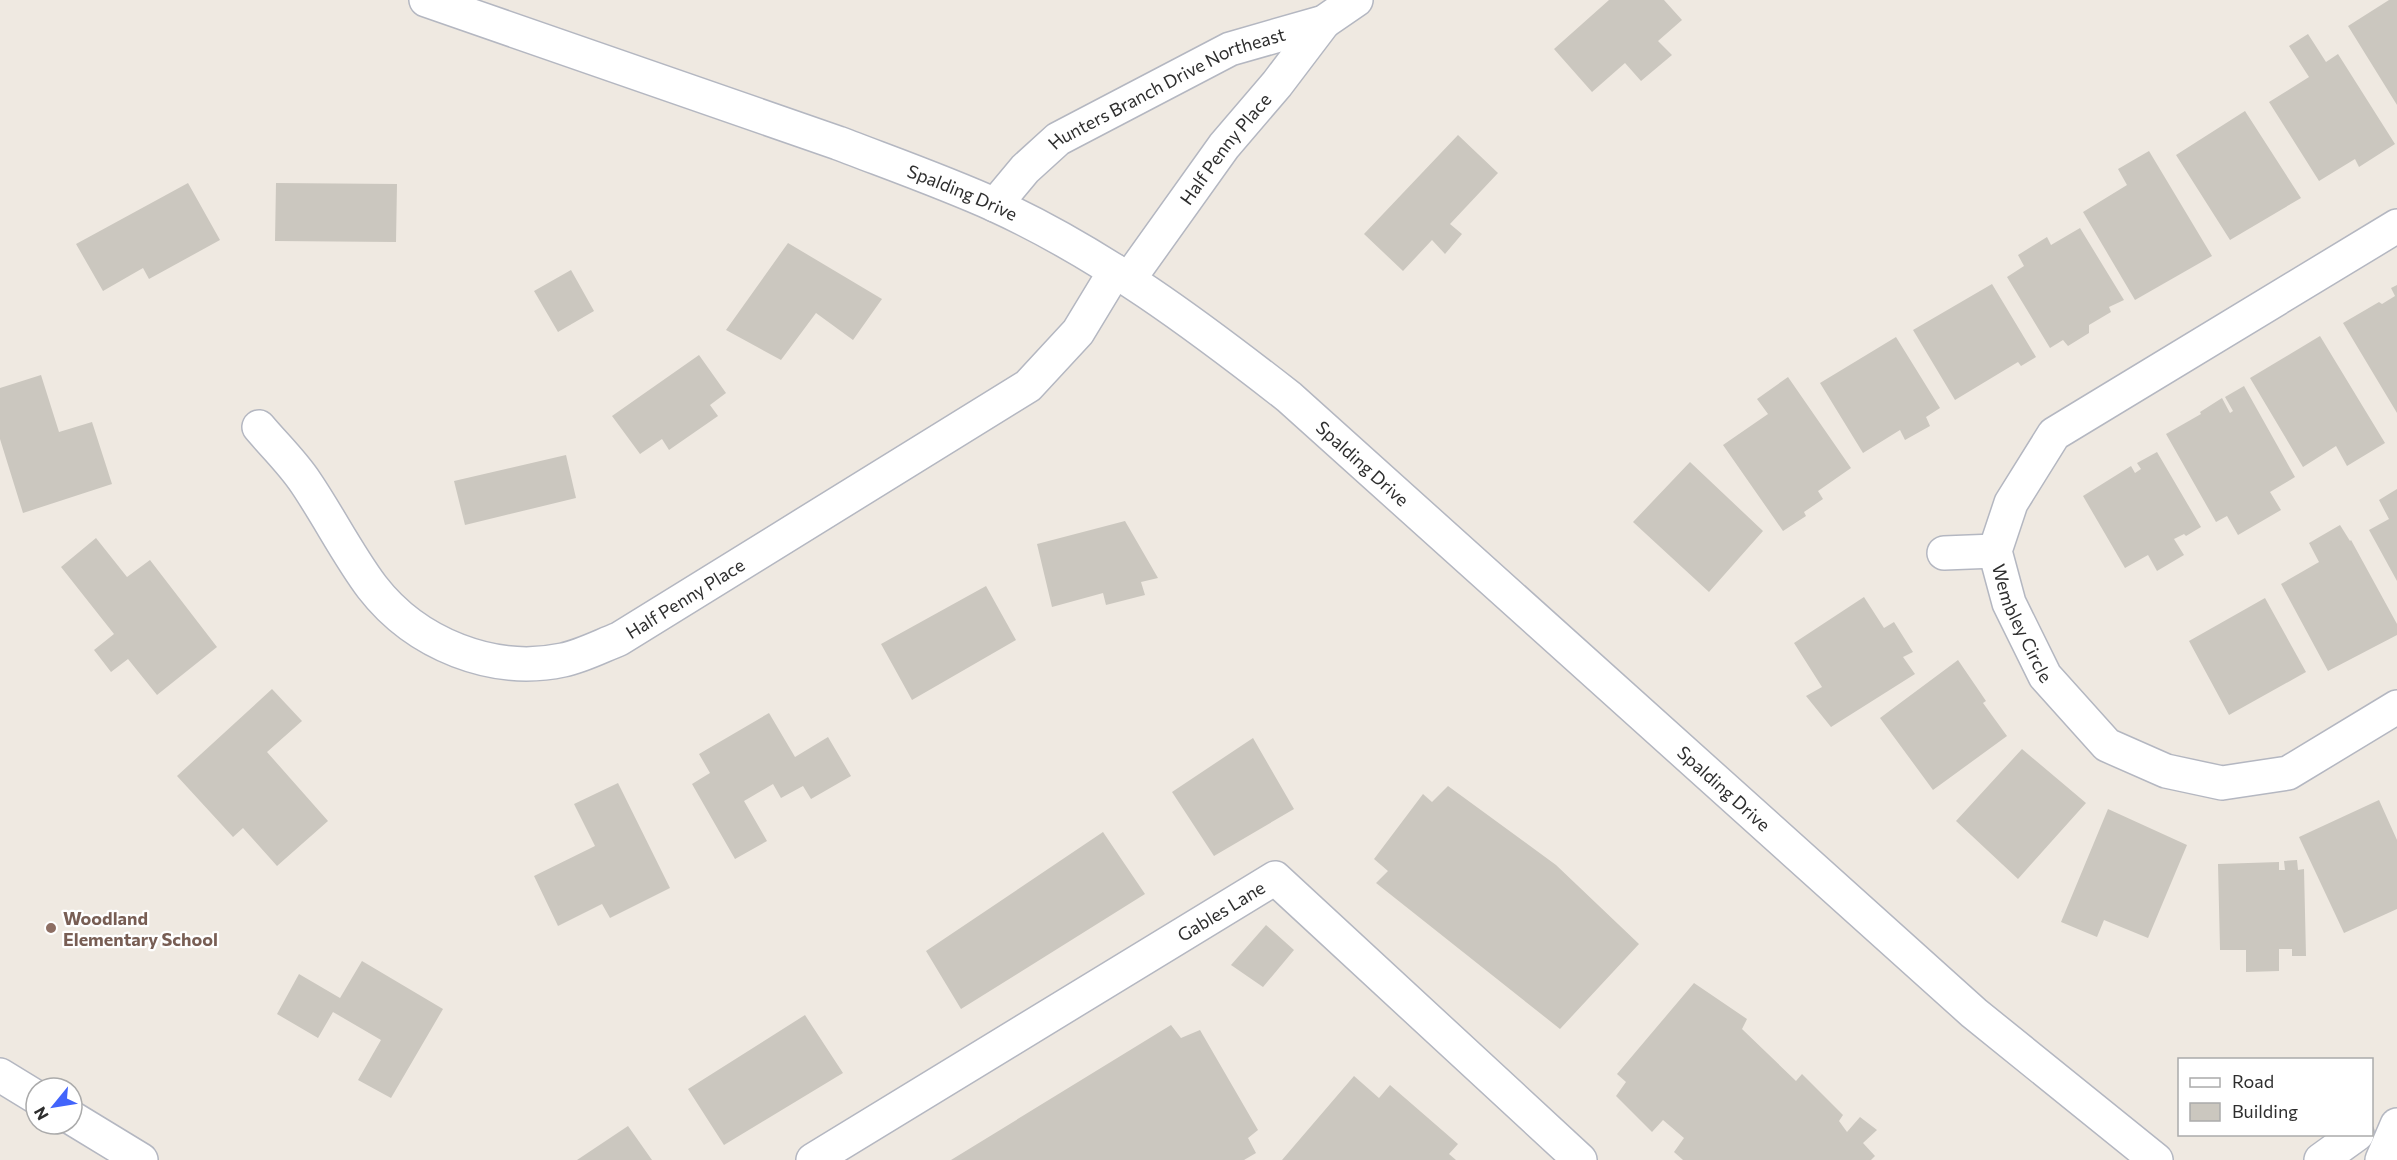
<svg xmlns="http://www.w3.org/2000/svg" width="2397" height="1160" font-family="Commissioner,sans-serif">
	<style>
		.building { fill: #cbc7bf }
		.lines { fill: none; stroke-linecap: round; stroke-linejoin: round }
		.minor-casing { stroke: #b4b7c1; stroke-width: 36 }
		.minor { stroke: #fff; stroke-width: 33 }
		.education-dot { fill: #8d6e63; stroke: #fff; stroke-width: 2 }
		.labels { text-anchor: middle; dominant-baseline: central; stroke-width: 4.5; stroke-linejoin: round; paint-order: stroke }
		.street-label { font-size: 18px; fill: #2e2e2e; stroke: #fff }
		.education-label { font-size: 18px; font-weight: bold; fill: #785e54; stroke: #fff; text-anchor: start }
	</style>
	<rect width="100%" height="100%" fill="#efe9e1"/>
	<path class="building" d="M1609 0H1664L1682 20 1658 41 1672 55 1641 81 1625 63 1592 92 1554 49Z
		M2389 0H2397V105L2348 26Z
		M2308 34 2326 62 2338 54 2395 144 2359 167 2355 159 2319 181 2269 102 2309 77 2289 46Z
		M2245 111 2301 198 2230 240 2176 155Z
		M1458 135 1498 173 1450 224 1462 234 1445 254 1432 240 1403 271 1364 234Z
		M2149 151 2212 256 2135 300 2083 212 2127 185 2118 169Z
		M188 183 220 240 149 279 143 268 103 291 76 244Z
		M276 183 397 184 396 242 275 241Z
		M2080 228 2124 300 2109 307 2111 312 2089 325V333L2068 346 2063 340 2050 348 2007 277 2024 266 2018 255 2047 237 2051 245Z
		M788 243 882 299 853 340 816 313 781 360 726 330Z
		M571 270 594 311 558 332 534 291Z
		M1992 284 2036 357 2021 366 2018 362 1955 400 1913 330Z
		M2397 285V413L2343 323 2379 302 2382 304 2395 296 2391 288Z
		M2320 336 2385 443 2347 466 2336 446 2303 467 2250 378Z
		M1896 337 1940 408 1926 417 1930 426 1905 440 1900 430 1863 453 1820 383Z
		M699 355 726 393 710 405 718 416 669 450 662 439 640 454 612 416Z
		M41 375 59 432 92 422 112 484 23 513 0 439V388Z
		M1788 377 1851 468 1818 491 1823 499 1804 512 1806 516 1783 531 1723 445 1768 414 1757 399Z
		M2244 386 2295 477 2270 492 2281 510 2238 535 2227 516 2216 522 2166 434 2201 414 2200 412 2222 398 2230 413 2233 411 2225 397Z
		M2157 452 2201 527 2186 536 2184 534 2174 539 2184 555 2157 571 2148 555 2125 568 2083 496 2131 466 2135 473 2141 469 2137 463Z
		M566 455 576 498 465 525 454 481Z
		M1690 462 1763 531 1709 592 1633 522Z
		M2397 489V581L2369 530 2389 519 2379 500Z
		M1125 521 1158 578 1141 582 1145 595 1106 605 1103 593 1052 607 1037 544Z
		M2340 525 2350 541 2351 540 2397 624V635L2328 671 2281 584 2319 562 2309 543Z
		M96 538 127 577 150 560 217 647 157 695 128 659 111 672 94 650 114 634 61 567Z
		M986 586 1016 640 912 700 881 644Z
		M1864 597 1884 628 1894 622 1913 652 1903 657 1915 674 1831 727 1806 696 1822 687 1794 643Z
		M2265 598 2306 672 2229 715 2189 641Z
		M1958 660 1986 701 1983 703 2007 736 1933 790 1880 718Z
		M272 689 302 721 267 752 328 821 277 866 243 828 233 837 177 776Z
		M769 713 795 757 828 737 851 776 811 799 803 786 781 798 773 784 744 801 767 841 735 859 692 784 710 773 699 754Z
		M1253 738 1294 809 1214 856 1172 792Z
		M2022 749 2086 803 2018 879 1956 821Z
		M618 783 670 888 610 918 602 904 558 926 534 876 595 846 574 804Z
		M1448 786 1556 865 1639 944 1560 1029 1376 883 1388 871 1374 859 1423 794 1432 802Z
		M2379 800 2397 840V909L2344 933 2299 837Z
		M2108 809 2187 845 2148 938 2104 920 2097 937 2061 922Z
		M1103 832 1145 894 961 1009 926 951Z
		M2297 860 2298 870 2304 869 2306 956H2292V949H2279V971L2246 972V950H2220L2218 864 2279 862V870H2285L2284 861Z
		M1266 925 1294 950 1263 987 1231 965Z
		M362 961 443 1009 391 1098 358 1080 381 1040 333 1012 318 1038 277 1014 299 974 340 998Z
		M1694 983 1747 1019 1742 1029 1796 1081 1802 1074 1843 1115 1839 1121 1847 1132 1860 1117 1877 1130 1863 1143 1875 1156 1871 1160H1683L1674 1152 1684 1138 1663 1120 1652 1132 1616 1096 1626 1082 1617 1074Z
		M805 1015 843 1073 724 1145 688 1089Z
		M1171 1025 1181 1038 1200 1030 1258 1130 1248 1138 1256 1153 1244 1160H951Z
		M1354 1076 1379 1098 1390 1085 1458 1144 1449 1154 1456 1160H1282Z
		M628 1126 652 1160H577Z"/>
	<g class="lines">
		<g class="minor-casing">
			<g id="minor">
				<path id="s1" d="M426 0 838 143C890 163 944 182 995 205 1102 254 1197 325 1289 397L1974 1013 2156 1160"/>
				<path id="s2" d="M995 205 1025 169 1058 139 1230 49 1324 22 1356 0"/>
				<path id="s3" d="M2397 226 2054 434 2011 503 1995 551 2009 603 2045 676 2107 745 2166 771 2222 783 2288 773 2397 707"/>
				<path id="s4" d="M1129 279 1224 146 1277 84 1324 22"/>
				<path id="s5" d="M259 427C274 445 293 463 306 483 329 517 348 555 372 587 416 644 493 675 563 660 582 656 601 646 619 639L1028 386 1078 332 1115 271"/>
				<path d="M1944 553 1995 551"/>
				<path d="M0 1075 36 1097"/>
				<path d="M72 1118 141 1160"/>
				<path id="s6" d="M813 1160 1275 878 1580 1160"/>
				<path d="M2321 1160 2357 1134"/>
				<path d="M2382 1160 2397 1125"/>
			</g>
		</g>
		<use href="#minor" class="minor"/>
	</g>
	<circle class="education-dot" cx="51" cy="928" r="6"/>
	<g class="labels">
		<g class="street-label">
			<text stroke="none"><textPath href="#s2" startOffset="212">Hunters Branch Drive Northeast</textPath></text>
			<text stroke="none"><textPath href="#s4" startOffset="162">Half Penny Place</textPath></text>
			<text stroke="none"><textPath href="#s1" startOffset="570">Spalding Drive</textPath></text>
			<text stroke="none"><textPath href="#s1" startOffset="1056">Spalding Drive</textPath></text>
			<text stroke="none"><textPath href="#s5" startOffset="549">Half Penny Place</textPath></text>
			<text stroke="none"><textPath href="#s3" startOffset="610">Wembley Circle</textPath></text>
			<text stroke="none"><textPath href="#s1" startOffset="1542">Spalding Drive</textPath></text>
			<text stroke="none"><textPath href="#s6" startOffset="478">Gables Lane</textPath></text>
		</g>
		<g class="education-label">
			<text x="63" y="918">Woodland<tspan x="63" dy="21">Elementary School</tspan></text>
		</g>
	</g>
	<rect x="2178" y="1058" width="195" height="78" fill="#ffffff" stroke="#ababab" stroke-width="1.5"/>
	<rect x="2190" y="1078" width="30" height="9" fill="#ffffff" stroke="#ababab" stroke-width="1.5"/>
	<text x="2232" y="1088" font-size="18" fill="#2e2e2e">Road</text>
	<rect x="2190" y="1103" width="30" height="18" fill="#cbc7bf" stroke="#ababab" stroke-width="1.5"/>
	<text x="2232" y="1118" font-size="18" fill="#2e2e2e">Building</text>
	<g transform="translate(54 1106) rotate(240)"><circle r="28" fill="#ffffff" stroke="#ababab" stroke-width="1.5"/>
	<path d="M0-4.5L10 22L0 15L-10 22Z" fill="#4264fb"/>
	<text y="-9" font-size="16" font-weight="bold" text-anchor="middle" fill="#2e2e2e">N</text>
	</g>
</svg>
